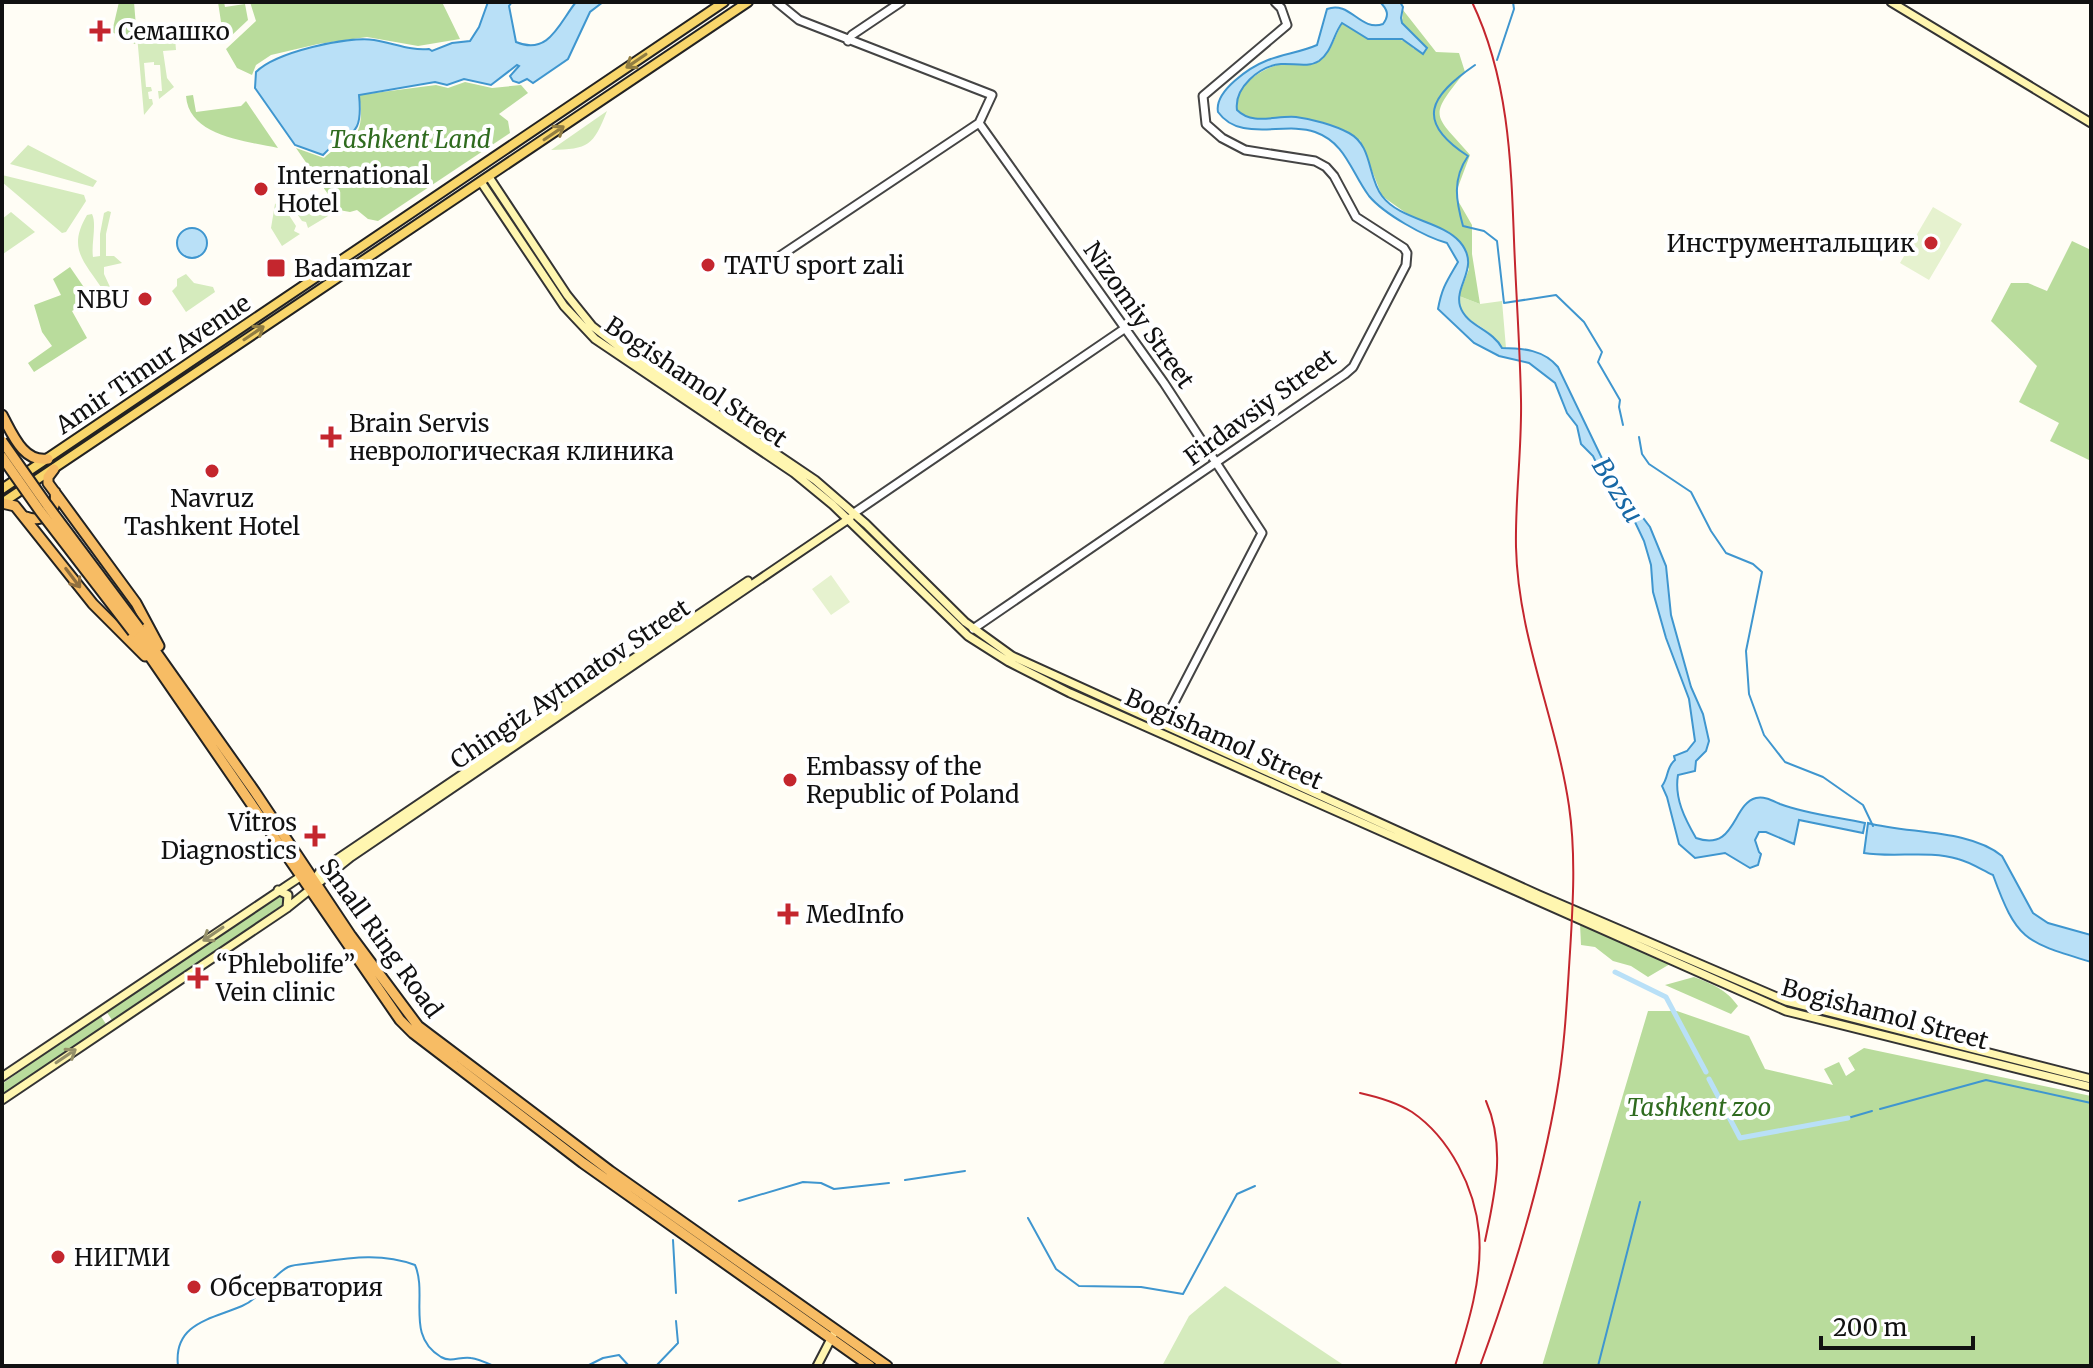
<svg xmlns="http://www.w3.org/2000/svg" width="2093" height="1368" font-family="Merriweather,serif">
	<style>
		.green { fill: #d5ebbd }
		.forest { fill: #b9dc9c }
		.pitch { fill: #e6f2cf }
		.water { fill: #b9e0f7; stroke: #3f96cf; stroke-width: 2 }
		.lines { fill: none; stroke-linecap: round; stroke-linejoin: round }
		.stream { stroke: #3f96cf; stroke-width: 2 }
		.canal { stroke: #b9e0f7; stroke-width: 5 }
		.tertiary-casing { stroke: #444; stroke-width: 11 }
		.secondary-casing { stroke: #333; stroke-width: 11 }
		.primary-casing { stroke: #222; stroke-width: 12 }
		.trunk-casing { stroke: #222; stroke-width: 13 }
		.tertiary { stroke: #fff; stroke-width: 7 }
		.secondary { stroke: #fff6b0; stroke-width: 7 }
		.primary { stroke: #f9d66b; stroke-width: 8 }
		.trunk { stroke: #f7bc64; stroke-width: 9 }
		.rail { stroke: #c4262e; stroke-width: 2 }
		.trunk-bridge-casing { stroke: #222; stroke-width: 13; stroke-linecap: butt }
		.trunk-bridge { stroke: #f7bc64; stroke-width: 9 }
		.oneway { stroke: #917d42 }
		.oneway2 { stroke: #906f3f }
		.oneway3 { stroke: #948f68 }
		.poi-dot { fill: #c4262e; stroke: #fff; stroke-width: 3 }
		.labels { text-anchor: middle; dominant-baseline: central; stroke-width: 8; stroke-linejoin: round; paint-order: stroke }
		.poi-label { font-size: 24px; fill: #111; stroke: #fff; text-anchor: start }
		.park-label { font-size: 24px; font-style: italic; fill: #2f6b1f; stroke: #fff }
		.street-label { font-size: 24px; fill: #111; stroke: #fff }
		.water-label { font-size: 26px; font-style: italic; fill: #1768a6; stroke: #fff }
	</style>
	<rect width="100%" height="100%" fill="#fffdf5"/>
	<path class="green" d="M171 33 175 38 176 50 163 51 167 78 174 87 159 99 158 91H162L160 65H154V62L144 63 146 87H151L152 91 148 92 149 99H152L153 104 144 115 137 35Z
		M607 111C593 146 589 149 551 150Z
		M28 145 97 181 93 187 10 164Z
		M2 175 84 195 86 201 66 232 62 233 2 182Z
		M281 201 308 206 319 201 328 216 308 228 306 222 302 221 293 208 287 212 296 226 294 231 300 234 282 246 271 228 275 204Z
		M108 211 111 212 106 234V256H114L122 263 104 267V274L110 287 103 290C84 261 67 249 87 215L92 214C97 224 91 244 93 257L100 256V234L104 213Z
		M11 212 35 232 3 254 2 219Z
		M186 274 194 283 213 287 215 292 186 312 172 291 177 286V279Z
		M1459 296 1480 304 1502 301 1506 348H1502C1498 343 1493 336 1488 332 1473 319 1460 321 1459 296Z
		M1225 1286 1345 1366H1162L1189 1316Z"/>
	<path class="forest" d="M119 2H134L137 39 135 44 112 32Z
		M218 2H224L225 7 245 4 248 20 231 36 223 35Z
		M250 2H442L460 39 418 46 367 37 318 44 271 55 256 65 252 75 237 68 226 49 256 21Z
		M1403 10 1436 52 1459 53 1465 72C1427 119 1434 113 1470 155L1458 187 1457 199 1472 225V254L1480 304 1459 296 1469 269 1449 232 1413 218 1382 196 1360 140C1339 130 1316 118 1293 117 1274 116 1252 125 1237 110 1232 69 1300 58 1330 49L1342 23C1352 29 1360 36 1372 38 1390 41 1400 34 1414 49L1417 37 1402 23Z
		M465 82 492 88 521 85 528 93 499 114 508 121 510 133 378 221 368 219 357 210 350 212 339 210 296 148 324 158C332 150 336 149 346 144 364 134 362 112 359 95L436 85 448 88Z
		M193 95 196 112 241 106 246 101 278 148C247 141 189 137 186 96Z
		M2072 241 2091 250V461L2050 441 2059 423 2019 402 2037 366 1991 321 2011 283H2028L2047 291Z
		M70 267 92 299 72 311 87 338 34 372 28 363 52 346 42 332 34 305 61 295 53 279Z
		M281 894 285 896 284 904 112 1020 106 1011Z
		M1580 924 1670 964 1648 977 1631 966 1613 961 1595 947 1581 945Z
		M1694 977C1712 984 1726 989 1738 1006L1731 1014 1665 985Z
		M1648 1011H1677L1749 1036 1765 1069 1833 1085 1824 1069 1839 1062 1846 1076 1855 1070 1848 1058 1864 1048 2091 1096V1366H1542Z
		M100 1015 106 1024 2 1097V1084Z"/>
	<path class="pitch" d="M1933 207 1962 224 1929 280 1900 263Z
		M831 575 850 602 831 615 812 589Z"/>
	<path class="water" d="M488 2H512L509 6 516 42C549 56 559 23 576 2H603L590 12 568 59 533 83 527 79 519 83 513 81 510 76 519 66 517 65 491 85 464 79 447 85 435 82 359 95C364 143 346 129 323 155L295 145 255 88 256 72C276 52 347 36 374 40 394 43 410 51 429 49L432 51 452 43 470 41 479 27Z
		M1380 2H1400L1403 7 1401 18 1402 23 1427 48 1423 54 1402 39H1368L1342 23C1333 35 1332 52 1319 61 1308 68 1293 63 1281 64 1259 66 1234 88 1237 110 1253 126 1276 115 1296 117 1312 119 1334 125 1349 133 1373 146 1367 176 1382 196 1400 220 1442 221 1460 242 1481 267 1454 285 1460 306 1466 326 1492 329 1502 348 1523 348 1544 350 1558 367L1609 473 1650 527 1666 566 1671 615 1691 687 1703 714 1709 741 1706 751 1696 761 1695 771 1678 775C1674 798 1685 819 1696 838 1736 852 1732 804 1756 798 1765 796 1773 801 1780 804 1807 814 1837 817 1865 823L1863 833 1799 820 1794 844 1766 832H1759L1755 840 1759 852 1761 854 1758 865 1750 868 1725 853 1695 858 1679 844 1667 797 1662 786C1669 777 1666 767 1675 760L1674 756 1687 751 1695 741 1689 699 1666 638 1653 592 1651 565 1644 541 1635 522 1609 489 1593 456 1581 444 1577 426 1567 413 1555 383 1529 363 1499 356 1474 343 1438 309C1442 287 1447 281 1458 262L1447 243C1425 237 1384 214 1369 196 1351 172 1346 143 1315 132 1284 121 1240 143 1218 112 1214 91 1250 67 1268 60 1284 54 1301 52 1317 45L1327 9C1350 0 1360 32 1383 24 1390 15 1387 9 1380 2Z
		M177 243a15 15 0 1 1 30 0a15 15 0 1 1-30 0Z
		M1868 823C1908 834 1969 829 2002 856L2033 913 2048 923 2091 935V962C2025 942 2017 941 1993 875 1982 870 1970 862 1958 859 1928 850 1894 858 1864 853Z"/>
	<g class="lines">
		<path class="stream" d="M1497 60 1514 9 1513 2
			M1475 65C1430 96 1414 121 1468 156 1452 179 1456 201 1463 226L1484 231 1497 241 1504 303 1556 295 1584 322 1602 352 1598 362 1620 400 1619 407 1623 425
			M1639 437 1642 454 1649 464 1691 492 1711 531 1726 553 1753 564 1762 572 1746 651 1749 694 1764 735 1785 762 1823 777 1863 805 1873 826
			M1880 1109 1986 1080 2091 1103
			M1848 1118 1872 1111
			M905 1180 965 1171
			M739 1201 803 1182 821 1183 834 1189 889 1183
			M1028 1218 1056 1269 1079 1286 1141 1287 1183 1294 1237 1194 1255 1186
			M673 1240 676 1293
			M178 1366C173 1323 212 1319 242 1306 260 1299 271 1276 288 1267 295 1264 305 1264 312 1263 348 1258 381 1252 415 1265 428 1295 405 1336 441 1357 452 1363 460 1356 471 1358 478 1359 487 1363 494 1366
			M587 1366 603 1358 619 1355 629 1366
			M656 1366 678 1343 676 1321
			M1598 1366 1640 1202"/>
		<path class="canal" d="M1615 972 1666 997 1706 1072
			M1709 1079 1740 1138 1848 1118"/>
		<g class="tertiary-casing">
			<path id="tertiary" d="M777 2 799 20 992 95 979 123 780 256
				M848 41 852 35 901 2
				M979 123 1164 383 1262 533 1163 724
				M854 513 1124 329
				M973 629 1345 374 1353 367 1406 265 1407 253 1404 248 1356 217 1334 176 1326 167 1315 161 1245 150 1222 138 1206 124 1203 96 1287 25 1281 8 1275 2"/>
		</g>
		<g class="secondary-casing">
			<path id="secondary" d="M1891 2 2091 123
				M489 177 567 295 592 326 627 353 815 480 866 524 965 622 1012 656 1539 895 1786 1001 2091 1079
				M481 182 564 306 595 339 794 473 833 505 968 636 1009 662 1070 693 1786 1011 2091 1087
				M312 883 321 870 748 581
				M278 890 288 895 287 908
				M2 1077 303 875
				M2 1100 287 908 351 857 850 518
				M817 1366 833 1335"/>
		</g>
		<g class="primary-casing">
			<path id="primary" d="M2 489 724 2
				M2 503 748 2"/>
		</g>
		<g class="trunk-casing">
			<path id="trunk" d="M2 415C12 433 23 463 48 459
				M54 469 48 477V483L136 603 159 646
				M2 503 15 506 93 604 145 656
				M26 517C43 524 58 510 55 492
				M139 628 255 792 351 936 418 1026 610 1171 887 1366
				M133 632 400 1020 413 1033 583 1163 870 1366"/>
		</g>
		<use href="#tertiary" class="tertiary"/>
		<use href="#secondary" class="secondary"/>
		<use href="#primary" class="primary"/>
		<use href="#trunk" class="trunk"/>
		<path class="rail" d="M1472 2C1508 77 1511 158 1514 240 1516 294 1520 347 1521 400 1522 449 1515 498 1516 547 1518 637 1556 718 1569 806 1576 854 1573 904 1570 952 1567 998 1565 1045 1557 1091 1542 1180 1511 1281 1480 1366
			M1360 1093C1378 1097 1396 1102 1412 1112 1450 1138 1475 1188 1479 1233 1483 1277 1468 1325 1455 1366
			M1485 1241C1495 1194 1506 1147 1486 1101"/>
		<g class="trunk-bridge-casing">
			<path id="trunk-bridge" d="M2 441 47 505 139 628
				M2 457 40 511 133 632"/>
		</g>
		<use href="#trunk-bridge" class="trunk-bridge"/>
	</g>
	<defs><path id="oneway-shaft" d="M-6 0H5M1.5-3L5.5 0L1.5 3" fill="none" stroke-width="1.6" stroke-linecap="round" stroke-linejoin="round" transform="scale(2)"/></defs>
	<g class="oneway">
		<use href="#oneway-shaft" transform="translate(636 61) rotate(146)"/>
		<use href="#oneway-shaft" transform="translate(554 133) rotate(-34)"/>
		<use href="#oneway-shaft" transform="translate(254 333) rotate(-34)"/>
	</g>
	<use class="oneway2" href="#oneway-shaft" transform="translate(73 578) rotate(53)"/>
	<g class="oneway3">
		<use href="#oneway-shaft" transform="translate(213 934) rotate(146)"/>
		<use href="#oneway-shaft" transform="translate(66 1056) rotate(-34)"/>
	</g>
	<g class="poi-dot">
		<path d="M96 19h8v8h8v8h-8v8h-8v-8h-8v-8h8z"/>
		<circle cx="261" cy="189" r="8"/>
		<circle cx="1931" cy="243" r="8"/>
		<circle cx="708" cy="265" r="8"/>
		<rect x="266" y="258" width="20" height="20" rx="4"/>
		<circle cx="145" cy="299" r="8"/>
		<path d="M327 425h8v8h8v8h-8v8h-8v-8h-8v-8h8z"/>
		<circle cx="212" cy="471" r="8"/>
		<circle cx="790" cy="780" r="8"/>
		<path d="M311 824h8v8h8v8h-8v8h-8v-8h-8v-8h8z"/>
		<path d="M784 902h8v8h8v8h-8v8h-8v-8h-8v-8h8z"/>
		<path d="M194 966h8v8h8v8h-8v8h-8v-8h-8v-8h8z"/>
		<circle cx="58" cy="1257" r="8"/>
		<circle cx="194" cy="1287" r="8"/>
	</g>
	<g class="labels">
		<g class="poi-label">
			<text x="118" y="31">Семашко</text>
			<text x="277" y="175">International<tspan x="277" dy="28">Hotel</tspan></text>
			<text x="1915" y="243" text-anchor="end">Инструментальщик</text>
			<text x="724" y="265">TATU sport zali</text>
			<text x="294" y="268">Badamzar</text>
			<text x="129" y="299" text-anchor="end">NBU</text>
			<text x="349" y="423">Brain Servis<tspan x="349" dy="28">неврологическая клиника</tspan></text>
			<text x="212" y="498" text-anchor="middle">Navruz<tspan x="212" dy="28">Tashkent Hotel</tspan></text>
			<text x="806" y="766">Embassy of the<tspan x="806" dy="28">Republic of Poland</tspan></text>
			<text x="297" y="822" text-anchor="end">Vitros<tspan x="297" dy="28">Diagnostics</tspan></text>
			<text x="806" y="914">MedInfo</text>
			<text x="216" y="964">“Phlebolife”<tspan x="216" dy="28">Vein clinic</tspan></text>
			<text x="74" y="1257">НИГМИ</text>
			<text x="210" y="1287">Обсерватория</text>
		</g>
		<g class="park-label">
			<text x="410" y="139">Tashkent Land</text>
			<text x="1699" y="1107">Tashkent zoo</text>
		</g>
		<g class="street-label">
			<text transform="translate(1139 315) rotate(55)">Nizomiy Street</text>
			<text transform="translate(153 364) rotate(-34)">Amir Timur Avenue</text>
			<text transform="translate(696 382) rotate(34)">Bogishamol Street</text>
			<text transform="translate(1260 407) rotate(-36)">Firdavsiy Street</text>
			<text transform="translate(570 684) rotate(-34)">Chingiz Aytmatov Street</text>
			<text transform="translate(1224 739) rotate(24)">Bogishamol Street</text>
			<text transform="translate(381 938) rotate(54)">Small Ring Road</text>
			<text transform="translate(1885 1014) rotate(15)">Bogishamol Street</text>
		</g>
		<g class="water-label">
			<text transform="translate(1618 490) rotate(58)">Bozsu</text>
		</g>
	</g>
	<rect width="2093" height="1368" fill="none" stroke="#111111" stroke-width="8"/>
	<path d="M1821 1336v12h152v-12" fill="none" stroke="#111111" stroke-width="4"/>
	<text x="1833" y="1336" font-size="24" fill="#111111" stroke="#ffffff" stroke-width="6" paint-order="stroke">200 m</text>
</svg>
